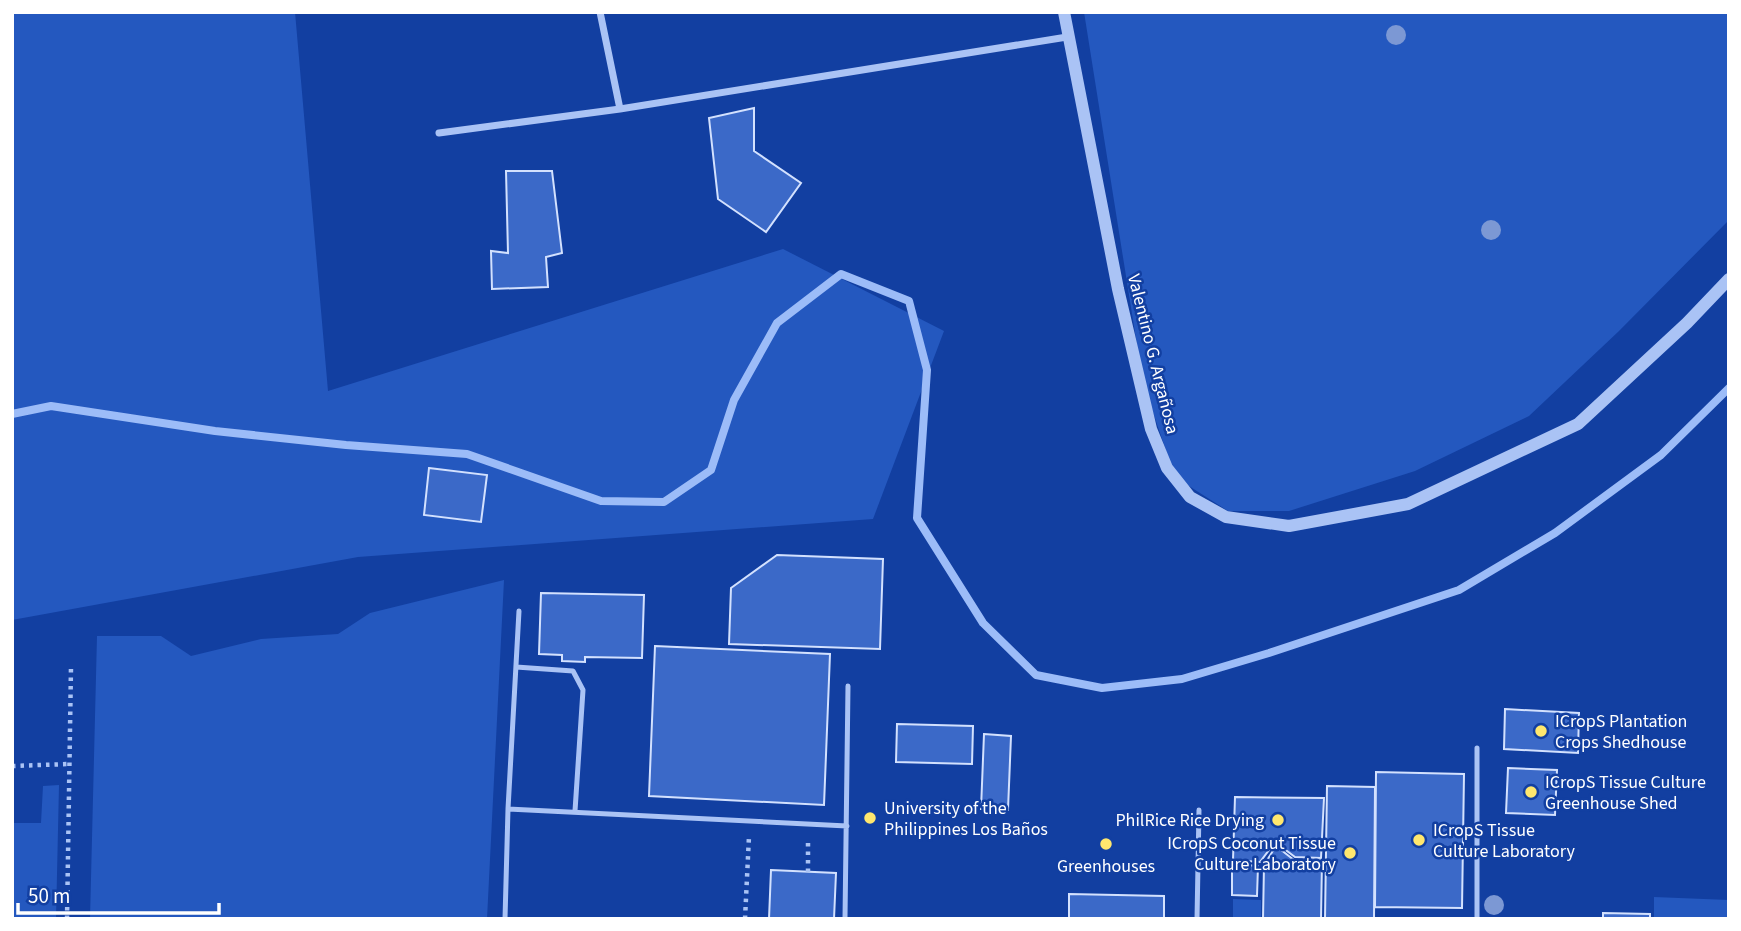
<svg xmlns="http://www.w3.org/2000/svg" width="1741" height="931" font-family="'Source Sans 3',sans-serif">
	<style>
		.green { fill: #2458bf }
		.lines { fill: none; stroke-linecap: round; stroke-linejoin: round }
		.stream { stroke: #9cbcf8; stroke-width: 8 }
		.building { fill: #3b69c8; stroke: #d3e1fe; stroke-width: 2 }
		.path { stroke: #aac3f5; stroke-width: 4.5; stroke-dasharray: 3.5 5; stroke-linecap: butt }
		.service { stroke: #aac3f5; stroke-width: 5 }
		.minor { stroke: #aac3f5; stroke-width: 7 }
		.tertiary { stroke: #aac3f5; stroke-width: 12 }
		.tree { fill: #7c98d4 }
		.poi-dot { fill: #ffe76e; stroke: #123fa1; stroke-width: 2.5 }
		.labels { text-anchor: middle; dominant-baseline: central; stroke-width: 5; stroke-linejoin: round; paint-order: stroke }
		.street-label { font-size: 18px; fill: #fff; stroke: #123fa1 }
		.poi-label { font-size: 18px; fill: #fff; stroke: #123fa1; text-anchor: start }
	</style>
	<rect width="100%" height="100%" fill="#123fa1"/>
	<path class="green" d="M12 12H295L328 391 783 249 944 331 873 519 358 557 12 620Z
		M1084 12H1729V220L1619 331 1529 416 1415 471 1289 511H1228L1175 477 1143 383Z
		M504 580 487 919H90L97 636H161L191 656 261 639 338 634 370 613Z
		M59 785 56 919H12V823H41L43 786Z
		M1654 897 1729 900V919H1654Z
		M1233 899 1261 900V919H1233Z"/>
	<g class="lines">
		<path class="stream" d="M12 414 51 406 215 431 346 445 467 454 601 501 664 502 711 470 734 400 777 323 841 274 909 301 927 370 917 518 983 623 1036 675 1102 688 1182 679 1269 653 1459 590 1555 533 1661 455 1729 388"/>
	</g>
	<path class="building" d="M754 108V151L801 183 766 232 718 199 709 118Z
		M506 171H552L562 253 546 257 548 287 492 289 491 251 508 253Z
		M429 468 487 475 481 522 424 515Z
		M777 555 883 559 880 649 729 644 731 588Z
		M541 593 644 595 642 658 585 657V662L562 661V655L539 654Z
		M655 646 830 654 824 805 649 796Z
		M1505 709 1579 713 1578 753 1504 749Z
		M897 724 973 726 972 764 896 762Z
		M984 734 1011 736 1008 810 981 809Z
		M1508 768 1557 770 1555 815 1506 813Z
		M1376 772 1464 774 1462 908 1375 907Z
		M1327 786 1375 787 1374 919H1325Z
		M1235 797 1324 798 1321 858 1295 857 1275 842 1260 862 1233 860Z
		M1276 846 1294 860H1322L1321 919H1263L1264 865Z
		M1232 864 1258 866 1257 896 1232 895Z
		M771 870 836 873 834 919H769Z
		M1069 894 1164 896V919H1069Z
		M1603 913 1650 914V919H1603Z"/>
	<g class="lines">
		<path class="path" d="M12 766 70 764
			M808 872V838
			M67 919 71 667
			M745 919 749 836"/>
		<path class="service" d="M516 667 573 671 583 690 575 811
			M508 809 847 826
			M845 918 848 686
			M505 919 508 809 519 611
			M1197 919 1199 810
			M1477 919V748"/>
		<path class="minor" d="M600 12 620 109
			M439 133 620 109 1067 37"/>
		<path class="tertiary" d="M1064 12 1118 289 1151 429 1167 468 1190 497 1226 517 1289 526 1408 504 1578 424 1687 323 1729 279"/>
	</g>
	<g class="tree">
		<circle cx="1396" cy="35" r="10"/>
		<circle cx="1491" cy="230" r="10"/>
		<circle cx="1494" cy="905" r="10"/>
	</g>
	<g class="poi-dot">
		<circle cx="1541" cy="731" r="7"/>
		<circle cx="1531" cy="792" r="7"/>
		<circle cx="870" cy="818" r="7"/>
		<circle cx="1278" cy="820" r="7"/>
		<circle cx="1419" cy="840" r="7"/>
		<circle cx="1106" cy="844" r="7"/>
		<circle cx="1350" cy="853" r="7"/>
	</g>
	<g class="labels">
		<g class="street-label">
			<text transform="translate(1153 354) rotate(76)">Valentino G. Argañosa</text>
		</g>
		<g class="poi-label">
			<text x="1555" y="721">ICropS Plantation<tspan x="1555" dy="21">Crops Shedhouse</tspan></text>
			<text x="1545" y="782">ICropS Tissue Culture<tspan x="1545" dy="21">Greenhouse Shed</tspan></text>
			<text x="884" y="808">University of the<tspan x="884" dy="21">Philippines Los Baños</tspan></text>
			<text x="1264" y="820" text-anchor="end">PhilRice Rice Drying</text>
			<text x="1433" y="830">ICropS Tissue<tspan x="1433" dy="21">Culture Laboratory</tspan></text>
			<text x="1336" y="843" text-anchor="end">ICropS Coconut Tissue<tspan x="1336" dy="21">Culture Laboratory</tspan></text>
			<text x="1106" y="866" text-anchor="middle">Greenhouses</text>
		</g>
	</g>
	<rect width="1741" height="931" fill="none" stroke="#ffffff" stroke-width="28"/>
	<path d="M18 903v10h201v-10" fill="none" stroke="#ffffff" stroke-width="3.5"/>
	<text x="28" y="903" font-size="21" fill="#ffffff" stroke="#123fa1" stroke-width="5" paint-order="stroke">50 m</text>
</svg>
